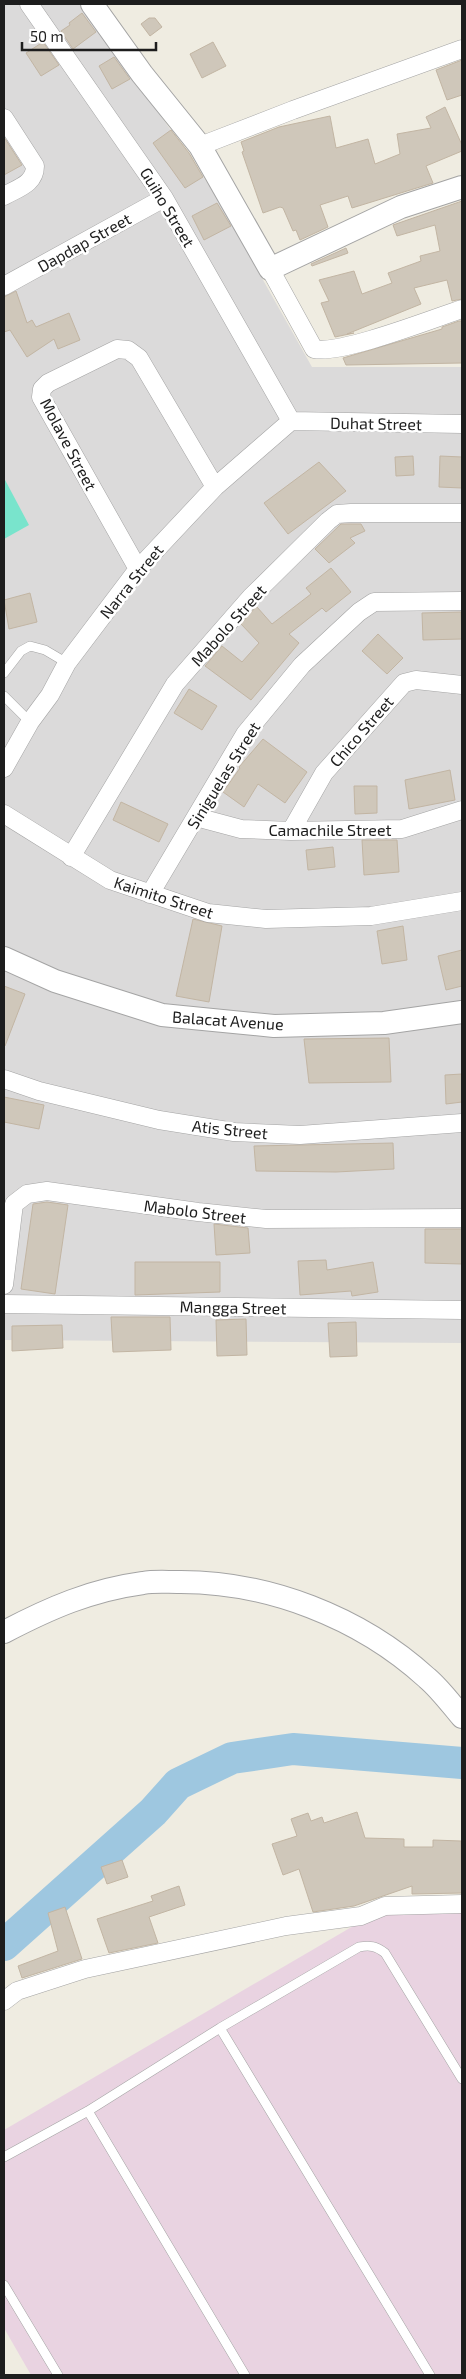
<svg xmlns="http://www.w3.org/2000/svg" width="466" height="2379" font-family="'Exo 2',sans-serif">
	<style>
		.residential { fill: #dbdada }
		.industrial { fill: #e9d3e1 }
		.pitch { fill: #79e4cc }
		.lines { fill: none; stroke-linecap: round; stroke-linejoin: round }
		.river { stroke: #9ec7e0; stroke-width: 32 }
		.building { fill: #cfc7ba; stroke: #c2b5a3 }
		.service-casing { stroke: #a4a4a4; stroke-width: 10 }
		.minor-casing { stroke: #a4a4a4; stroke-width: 19 }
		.tertiary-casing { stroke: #a4a4a4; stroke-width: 24 }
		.service { stroke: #fff; stroke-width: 9 }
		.minor { stroke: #fff; stroke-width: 18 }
		.tertiary { stroke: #fff; stroke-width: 22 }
		.labels { text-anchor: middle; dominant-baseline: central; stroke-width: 5; stroke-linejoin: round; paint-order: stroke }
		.street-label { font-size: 16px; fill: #1d1d1d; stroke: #fff }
	</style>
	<rect width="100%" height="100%" fill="#efece1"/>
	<path class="residential" d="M4 4H83L213 191 312 367H462V1343L4 1340Z"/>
	<path class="industrial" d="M462 1909V2375H31L4 2328V2130L379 1911Z"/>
	<path class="pitch" d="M4 478 29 525 4 539Z"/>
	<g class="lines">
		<path class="river" d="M4 1945 153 1812 178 1784 232 1758 293 1749 462 1763"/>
	</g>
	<path class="building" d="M82 13 96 32 73 49 61 31 70 25 69 23Z
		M149 18H155L162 27 150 36 141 24Z
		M43 42 59 65 41 76 26 53Z
		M213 42 226 66 202 78 190 54Z
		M114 57 130 79 112 89 99 66Z
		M462 60V95L447 100 436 70Z
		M445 107 462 145V151L426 166 433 183 352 208 348 196 320 205 328 227 300 240 296 230 293 231 283 208 280 207 263 213 242 152 244 151 241 142 279 127 330 116 336 148 368 139 375 164 400 154 397 134 431 128 426 117Z
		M171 130 189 153 203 177 185 188 153 143Z
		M4 137 22 165 4 175Z
		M462 201V299L452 301 447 280 414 288 421 304 347 334 354 333 335 337 321 303 329 301 319 280 354 271 362 294 392 283 388 273 421 261 420 256 440 251 435 225 397 236 393 225Z
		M217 203 231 226 204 240 192 216Z
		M346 248 348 253 312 266 311 264Z
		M16 291 27 323 32 320 36 327 69 313 80 340 58 349 54 339 27 357 10 330 4 332V297Z
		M459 321H462V363L346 365 343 358 442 329V327Z
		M413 456 414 475 396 476 395 457Z
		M440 456 462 457V488L439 487Z
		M319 462 346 491 288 534 264 503Z
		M341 524H361L365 531 350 538 355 543 329 563 315 549Z
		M331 568 351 592 326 612 322 608 289 634 299 643 251 700 205 666 222 646 242 662 259 643 241 624 255 608 257 607 272 624 311 594 306 588Z
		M30 593 37 622 9 629 4 600Z
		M461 612 462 639 423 640 422 613Z
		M378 634 403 658 387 674 362 651Z
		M189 689 217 706 202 730 174 713Z
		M263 739 307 772 285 803 258 784 244 807 223 792 240 768 239 767Z
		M450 770 455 800 409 809 405 780Z
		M354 786H377V813L355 814Z
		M121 802 168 824 159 842 113 820Z
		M362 840H397L399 872 364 875Z
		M333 847 335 867 308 870 306 850Z
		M193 919 222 926 209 1002 176 996Z
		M403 926 407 960 382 964 377 931Z
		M462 950V986L446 990 438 956Z
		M4 986 25 994 5 1046H4Z
		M389 1038 391 1082 309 1083 304 1039Z
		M462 1074V1102L446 1104 445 1075Z
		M4 1097 44 1105 39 1129 4 1122Z
		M393 1143 394 1169 336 1172 256 1171 254 1146Z
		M47 1202 68 1205 55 1294 21 1289 33 1204Z
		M214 1224 248 1228 250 1253 216 1255Z
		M425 1229H462V1264L425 1263Z
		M326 1260 327 1270 373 1262 378 1292 352 1296 351 1291 300 1295 298 1261Z
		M135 1262H220V1292L135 1295Z
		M111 1317H170L171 1350 113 1352Z
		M246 1319 247 1355 217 1356 216 1320Z
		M356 1322 357 1356 330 1357 328 1323Z
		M62 1325 63 1348 12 1351V1326Z
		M357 1812 365 1838 404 1839V1847H433V1840L461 1841 462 1893 412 1894V1886L354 1906 313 1912 299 1869 283 1875 272 1844 297 1836 291 1819 308 1813 311 1821 322 1817 324 1823Z
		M122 1860 128 1877 107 1884 101 1867Z
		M179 1886 185 1905 149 1917 158 1943 109 1953 97 1919 153 1901 151 1896Z
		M65 1907 82 1959 22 1978 18 1966 58 1951 48 1913Z"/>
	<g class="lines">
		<g class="service-casing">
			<path id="service" d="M4 673 21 651 30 646 45 650 67 663
				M4 696 30 722
				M220 2028 430 2375
				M88 2111 245 2375
				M4 2157 88 2111 220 2028 359 1947C370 1945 376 1946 385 1953L462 2079
				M4 2285 58 2375"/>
		</g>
		<g class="minor-casing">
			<path id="minor" d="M29 4 164 198 291 421
				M4 118 35 166C35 184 18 188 4 196
				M200 146 293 110 462 49
				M270 269 314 349C340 355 432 319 462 309
				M4 286 164 198
				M291 421 462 424
				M138 569 41 397 42 389 48 383 117 349 128 350 139 358 215 487
				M4 768 30 722 50 695 67 663 138 569 215 487 291 421
				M4 814 110 880 208 913 266 919 371 916 462 901
				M196 817 241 829 291 831 402 829 462 810
				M291 831 324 773 404 683 416 680 462 685
				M71 857 175 684 251 597 328 521 337 514 351 513H462
				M150 894 245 734 302 665 359 612 374 602 462 601
				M4 1079 39 1091 159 1120 234 1132 300 1135 462 1123
				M4 1285 14 1204 27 1194 47 1191 198 1212 266 1219 462 1218
				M4 1304 462 1310
				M4 2001 17 1991 85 1969 286 1926 361 1916 385 1906 462 1904"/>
		</g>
		<g class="tertiary-casing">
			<path id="tertiary" d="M92 4 142 74 200 146 270 269 401 207 462 187
				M4 958 55 981 162 1015 274 1026 384 1023 462 1012
				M4 1632C50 1608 91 1590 143 1583 154 1581 166 1582 177 1582 267 1581 360 1617 427 1678 440 1689 451 1704 462 1717"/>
		</g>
		<use href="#service" class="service"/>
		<use href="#minor" class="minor"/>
		<use href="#tertiary" class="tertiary"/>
	</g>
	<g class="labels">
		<g class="street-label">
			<text transform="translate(168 207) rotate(59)">Guiho Street</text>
			<text transform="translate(84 242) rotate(-29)">Dapdap Street</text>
			<text transform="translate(376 423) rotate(1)">Duhat Street</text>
			<text transform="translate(69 444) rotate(62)">Molave Street</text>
			<text transform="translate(131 581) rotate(-51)">Narra Street</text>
			<text transform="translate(228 625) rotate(-48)">Mabolo Street</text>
			<text transform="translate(361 731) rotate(-49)">Chico Street</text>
			<text transform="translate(223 775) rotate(-58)">Siniguelas Street</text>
			<text x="330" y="829">Camachile Street</text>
			<text transform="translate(164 897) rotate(18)">Kaimito Street</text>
			<text transform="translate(228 1020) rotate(4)">Balacat Avenue</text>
			<text transform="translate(230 1129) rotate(6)">Atis Street</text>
			<text transform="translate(195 1211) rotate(7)">Mabolo Street</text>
			<text transform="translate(233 1307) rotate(1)">Mangga Street</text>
		</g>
	</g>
	<rect width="466" height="2379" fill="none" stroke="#1d1d1d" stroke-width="10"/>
	<path d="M22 42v8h134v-8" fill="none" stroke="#1d1d1d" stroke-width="2.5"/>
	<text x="30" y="42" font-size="15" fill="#1d1d1d" stroke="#ffffff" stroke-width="4" paint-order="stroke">50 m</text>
</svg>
